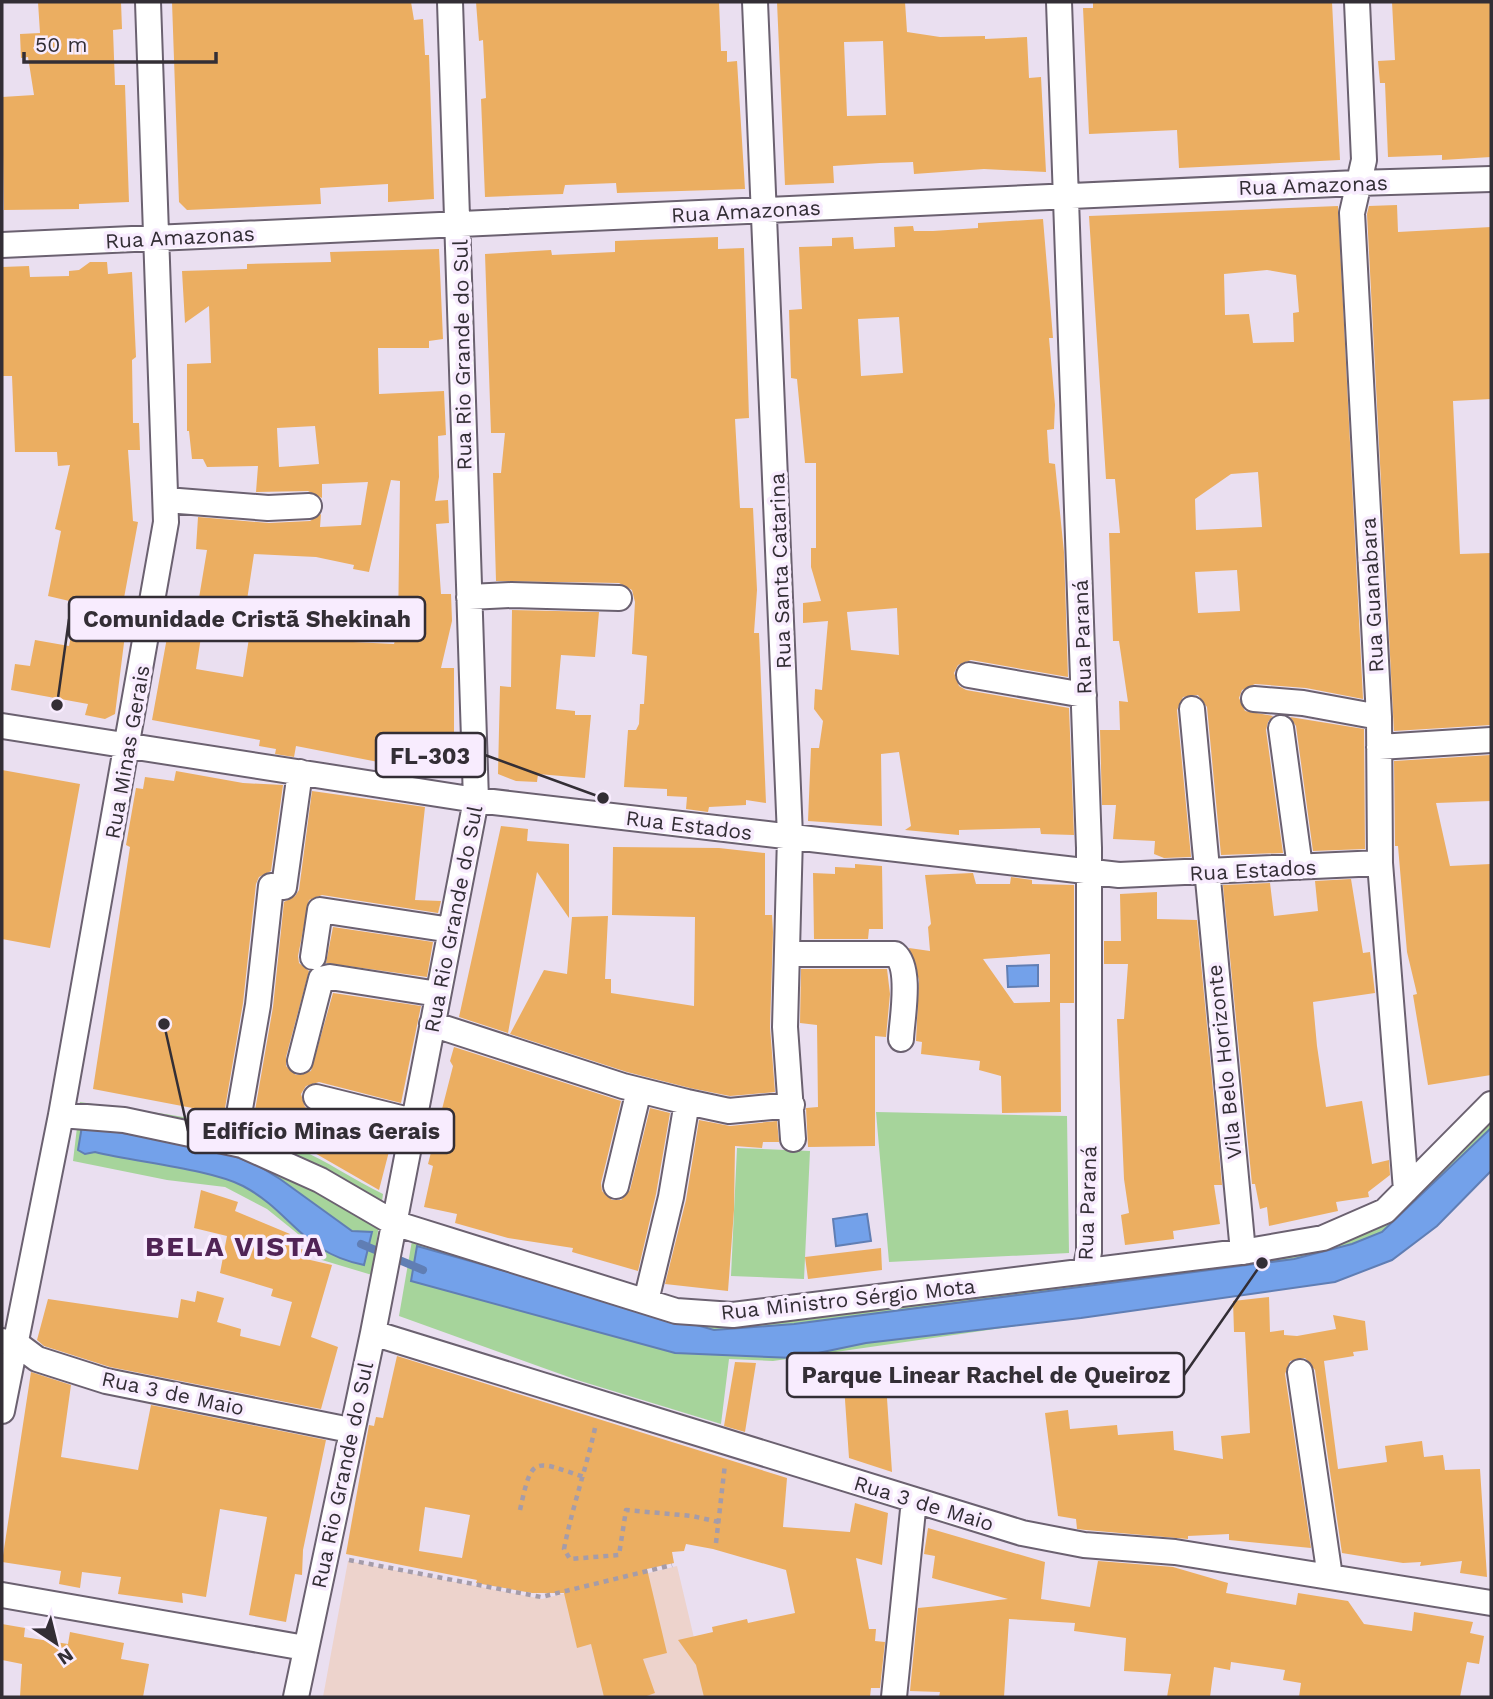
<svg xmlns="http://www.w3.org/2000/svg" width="1493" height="1699" font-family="'Work Sans',sans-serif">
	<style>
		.education { fill: #edd3cc }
		.green { fill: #a6d49b }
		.water { fill: #73a1ea; stroke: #607eb4; stroke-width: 2 }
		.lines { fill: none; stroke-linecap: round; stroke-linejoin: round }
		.stream { stroke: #607eb4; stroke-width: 8 }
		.building { fill: #ebae61; fill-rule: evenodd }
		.minor-casing { stroke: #6b6170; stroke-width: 28 }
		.path { stroke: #a59ca9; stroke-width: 4.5; stroke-dasharray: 5 5; stroke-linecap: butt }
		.minor { stroke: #fff; stroke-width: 24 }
		.labels { text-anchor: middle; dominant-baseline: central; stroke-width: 7; stroke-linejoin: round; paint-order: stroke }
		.street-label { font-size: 21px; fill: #332e35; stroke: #f8ecfe }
		.district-label { font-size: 28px; font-weight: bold; letter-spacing: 2px; fill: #512456; stroke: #f8ecfe }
		.leader { fill: none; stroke: #332e35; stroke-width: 2.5 }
		.callout-dot { fill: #332e35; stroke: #f8ecfe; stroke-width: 2.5 }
		.callout { fill: #f8ecfe; stroke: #332e35; stroke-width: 2.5 }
		.callout-label { font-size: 23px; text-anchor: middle; font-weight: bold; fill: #332e35 }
	</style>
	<rect width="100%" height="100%" fill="#eadff0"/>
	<path class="education" d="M348 1561 542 1599 677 1566 708 1697H323Z"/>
	<path class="green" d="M80 1102C152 1113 230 1119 297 1148 327 1161 354 1180 383 1194L372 1275 322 1260 298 1234 267 1209 225 1187 167 1180 73 1161Z
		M1491 1104V1164L1382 1260 1156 1306 773 1361 729 1359 721 1424 577 1380 399 1316 414 1229 690 1312 1348 1227Z
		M876 1112 1067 1116 1069 1253 889 1262Z
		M737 1148 810 1151 804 1279 731 1276Z"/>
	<path class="water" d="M1038 965V986L1008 987 1007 966Z
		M82 1126 216 1149 257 1165 280 1179 352 1231 372 1232 364 1265C302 1253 292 1212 243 1186 210 1169 135 1162 95 1152L85 1154 78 1150Z
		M1491 1128V1171L1437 1226 1392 1260 1335 1282 1081 1318 866 1343 794 1358 675 1353 411 1281 417 1246 714 1330 794 1324 1294 1259 1352 1244 1382 1232Z
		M867 1214 871 1241 836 1246 833 1219Z"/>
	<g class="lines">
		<path class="stream" d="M361 1244 423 1270"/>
	</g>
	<path class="building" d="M38 2H121L122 29 113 30 115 85H125L129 202 79 204V209L4 210 2 97 34 95 28 57 21 58 20 34 40 33Z
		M172 2H411L414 20 423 19 425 55H429L434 199 388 202V184L320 188 321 204 187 210 179 202Z
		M476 2H719L721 51H727V62L737 61 745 189 617 193 616 183 565 185 563 194 485 197 481 99 486 98 483 40 479 41Z
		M777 2H905L907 32 940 37 985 36V39L1027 37 1029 78 1041 77 1046 172 984 169 914 174 913 162 880 163 833 166 834 183 785 185ZM883 41 886 115 847 116 844 42Z
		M1093 2H1332L1340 160 1179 168 1177 130 1089 134 1083 8H1093Z
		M1392 2H1491V157L1442 160V155L1388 157 1385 83H1380L1378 61 1395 60Z
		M1397 205 1398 232 1491 227V399L1453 401 1460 554 1491 553V725L1394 731 1367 214 1369 206Z
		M1338 206 1363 699 1306 688 1255 684 1242 690 1239 698 1245 711 1273 716 1268 722 1266 730 1283 853 1221 855 1207 707 1198 695 1183 697 1177 710 1191 857 1164 858 1154 854 1155 841 1113 839 1116 805H1102L1100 730H1120L1119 701 1128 702 1119 641H1113L1109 533H1120L1115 479H1106L1089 216ZM1267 270 1296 275 1299 312 1293 313 1294 342 1253 343 1249 314 1225 315 1224 274ZM1258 472 1262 527 1196 530 1195 499 1231 474ZM1237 570 1240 611 1198 613 1195 572Z
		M1043 219 1053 338H1049L1055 405 1054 429 1047 430 1049 463 1055 464 1064 552 1068 677 971 660 958 665 954 673 959 686 966 690 1069 708 1074 835 1041 834 1040 828 959 830V835L905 830 911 826 899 752 881 754 882 826 808 821 811 748H819L823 721 814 709 815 689 822 690 828 621 803 623V603L821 601 811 567V548H816V463H805L797 379 791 378 789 310 802 309 799 247 832 246V238L853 237 854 249 895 247 894 227 913 226 914 231H933L978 228V223ZM899 317 903 373 861 376 858 319ZM897 608 899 655 851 650 847 612Z
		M718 237V249L744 248 749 418 735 419 740 508H753L757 590 754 633H759L766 803 746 800V805L709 807 708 812 686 809 687 797 667 796V789L624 787 628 730H636L639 724 640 704H644L647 656 632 654 635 602 632 590 619 583 496 581 493 473H501L505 433H491L485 254 551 250 552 255 615 252V241Z
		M439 249 443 339 429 341V348H378L379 394 444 391 446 435 438 436 439 477 435 501 448 500 449 523 436 524 441 594H451L452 621 441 668H454V772L409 765V768L296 746 294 757 275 754 276 749 259 746 260 740 152 720 168 632 201 637 196 669 243 677 251 625 196 616 207 550 196 549 198 517 269 523 310 521 321 514 320 527 361 525 368 482 322 484V498L308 491 256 492 258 466 207 467 203 459H192L189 431H187V364L211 363 209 306 185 323 182 271 247 269V264L331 262 330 252ZM315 426 319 464 279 467 277 428ZM391 480 400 481 398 630 394 644 353 642 356 629 293 622 296 606 247 600 254 554 316 557 354 565 353 569 369 572Z
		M90 262H107L108 274 132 272 136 357 132 360 133 423H139L140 450H128L133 521 138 522 124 598 135 600 130 627 125 635 115 714 105 719 85 715 88 704 11 690 15 664 30 666 35 640 69 646 78 603 48 596 61 531 55 529 70 465 58 466 57 452H15L12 376H2V267L29 266 30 277 69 276V271L79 270Z
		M512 610 599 612 595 657 561 655 556 709 575 711V715H591L585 778 538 774 537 782 516 781 498 774 500 686 511 687Z
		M1290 717 1364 729 1365 849 1313 851 1296 726Z
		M1491 755V801L1436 803 1450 866 1491 864V1075L1428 1085 1413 995 1417 994 1407 952 1398 846H1395L1394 761Z
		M2 770 80 784 50 948 2 939Z
		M176 771 243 783 283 785 271 871 259 877 256 884 243 1003 224 1114 93 1089 130 847 126 845 136 788 143 789 145 777 174 781Z
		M312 791 425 807 415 900 441 901 438 913 322 895 309 900 298 956 299 963 309 971 286 1057V1066L296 1075 311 1071 333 993 421 1006 401 1103 319 1082 306 1086 301 1094 305 1107 312 1111 394 1132 379 1190 299 1144 267 1137 270 1126 253 1122 273 1007 284 902 295 896 299 890Z
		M501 826 528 829 527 841 569 844V918L537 872 508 1033 459 1017Z
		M613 847 719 848 765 853V915H772L773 932 770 1027 775 1092 730 1096 690 1088 627 1072 510 1034 544 970 567 974 572 917 608 916 605 979H611V993L694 1006 695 917 612 915Z
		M855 864 882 866 883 929H869L868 939H814L813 873 835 874V867L855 868Z
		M973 873 976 884H1010L1011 877 1032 880V884L1074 885V1003H1060L1061 1112 1002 1113 1001 1076 979 1070 980 1061 921 1054 922 1042 916 1041 919 980 909 948 930 951 928 927 931 924 925 875ZM1050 954V1002L1014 1003 983 959Z
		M1351 879 1363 953 1370 952 1375 993 1313 1002 1317 1046 1326 1107 1362 1101 1372 1164 1389 1160 1390 1175 1368 1192 1369 1197 1336 1202 1338 1211 1269 1226 1267 1207 1260 1209 1255 1184H1252L1223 885 1270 883 1274 916 1318 911 1315 881Z
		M1157 892V919L1197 920 1222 1185H1214L1220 1224 1173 1231 1174 1239 1125 1245 1121 1215 1129 1213 1124 1179 1117 1019H1124L1128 964H1104V941H1121L1120 894Z
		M333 927 433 942 427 977 326 963Z
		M801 969H887L890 994 886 1037 875 1036V1146L808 1147 806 1108 818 1107 817 1025 800 1023Z
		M454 1047 621 1101 601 1183 602 1191 612 1200H621L630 1190 650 1108 670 1113 656 1194 638 1271 572 1252 573 1248 508 1238 455 1223 457 1214 424 1207 433 1166 428 1164 453 1066 450 1061Z
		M699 1120 730 1126 777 1121 779 1142H763L762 1148 735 1146 734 1210 728 1291 665 1284 686 1200Z
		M201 1190 238 1202 235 1211 290 1234 287 1244 304 1250 302 1255 307 1256 306 1259 332 1265 311 1337 338 1347 321 1409 110 1367 44 1346 37 1340 48 1299 178 1318 181 1299 195 1302 197 1291 224 1298 217 1322 241 1329 240 1336 280 1346 292 1302 271 1296 273 1289 220 1273 227 1236 194 1228Z
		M881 1248 882 1270 808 1279 805 1257Z
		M1269 1297 1270 1332 1284 1330V1335L1297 1336 1336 1329 1333 1315 1365 1321 1368 1350 1353 1352 1354 1356 1324 1361 1338 1469 1387 1462 1385 1446 1422 1441 1424 1457 1443 1455 1445 1470 1480 1469 1487 1577 1460 1573 1462 1561 1420 1566 1421 1562 1403 1563 1342 1553 1315 1370 1305 1358 1290 1361 1285 1374 1311 1548 1229 1540V1534L1188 1536V1539L1086 1530 1077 1529 1076 1519 1058 1516 1045 1413 1068 1410 1070 1429 1117 1425 1118 1435 1173 1431 1174 1450 1223 1459 1221 1436 1250 1433 1245 1332H1234L1233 1301Z
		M884 1354 892 1472 849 1458 842 1356Z
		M397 1356 787 1478 783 1527 850 1532 855 1503 888 1513 882 1565 856 1558 869 1629H876L875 1641 885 1642 880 1688H871L870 1697H704L696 1665 678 1640 713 1632 712 1627 747 1619 748 1623 795 1613 786 1570 713 1549 686 1544 684 1551 672 1552 674 1563 647 1569 667 1653 643 1659 655 1693 644 1697H604L591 1644 577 1648 564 1593H532L476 1583 477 1580 346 1554 369 1425 374 1426 376 1417 383 1418ZM425 1507 470 1515 462 1558 419 1551Z
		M735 1362 756 1363 745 1432 724 1426Z
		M31 1372 71 1385 61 1457 138 1470 151 1405 326 1440 303 1550 302 1575 295 1574 286 1622 249 1615 267 1517 220 1509 206 1597 182 1593 183 1603 118 1594 121 1577 82 1572 80 1588 59 1584 61 1571 2 1562Z
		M928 1528 1045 1562 1041 1599 1090 1607 1098 1561 1173 1567 1228 1583 1226 1593 1296 1605 1298 1593 1348 1601 1364 1624 1412 1631 1414 1612 1473 1622 1470 1633 1484 1636 1479 1664 1467 1662 1460 1697H1299L1301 1683 1283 1680 1285 1670 1231 1662 1230 1670 1214 1667 1210 1697H1167L1171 1674 1124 1671 1126 1638 1074 1631 1075 1623 1009 1619 1004 1697H939L940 1692 910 1691 918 1608 1008 1599 932 1578 935 1556 924 1554Z
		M2 1624 25 1628 24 1637 68 1644 70 1632 124 1643 121 1659 149 1664 143 1697H20L22 1664 2 1660Z"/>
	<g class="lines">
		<g class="minor-casing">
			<path id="minor" d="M755 2 790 836 785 1027 793 1139
				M1059 2 1089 848V1252L1085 1271
				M1357 2 1364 160 1352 213 1379 717 1380 863 1406 1190
				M2 245 1357 183 1491 179
				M166 500 268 508 309 506
				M469 597 511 595 619 598
				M969 675 1084 695
				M1254 699 1303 703 1379 717
				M1192 709 1243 1252
				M2 726 476 800 1119 875 1380 863
				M1281 728 1300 867
				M1379 747 1491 740
				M789 954H895C912 968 902 1018 901 1039
				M313 957 320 910 451 930
				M432 1024 623 1086 687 1102 729 1111 792 1105
				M300 1061 321 979 330 977 438 994
				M316 1097 413 1121
				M61 1115 124 1120 242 1145 320 1180 394 1223 676 1311 733 1315 1248 1251 1323 1238 1385 1211 1491 1104
				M234 1143 258 1005 271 886 284 887 300 772
				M616 1186 639 1090
				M646 1301 671 1197 687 1102
				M373 1333 1022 1533 1084 1545 1175 1552 1491 1603
				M2 1341 17 1344 37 1359 106 1381 350 1430
				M1300 1372 1330 1577
				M2 1411 61 1115 166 522 148 2
				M2 1595 305 1648
				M296 1697 373 1333 476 800 450 2
				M894 1697 914 1500"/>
		</g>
		<path class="path" d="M595 1428C586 1469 572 1508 564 1549L570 1559 619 1555 626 1510 692 1516 719 1522
			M520 1510C532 1455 533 1460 584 1477
			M716 1543 725 1464
			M349 1560 541 1597 672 1565"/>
		<use href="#minor" class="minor"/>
	</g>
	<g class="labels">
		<g class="street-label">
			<text transform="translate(1313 185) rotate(-2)">Rua Amazonas</text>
			<text transform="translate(746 211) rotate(-3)">Rua Amazonas</text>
			<text transform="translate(180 237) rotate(-3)">Rua Amazonas</text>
			<text transform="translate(462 355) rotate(-91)">Rua Rio Grande do Sul</text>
			<text transform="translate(780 571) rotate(-92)">Rua Santa Catarina</text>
			<text transform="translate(1372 595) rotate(-93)">Rua Guanabara</text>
			<text transform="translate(1082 637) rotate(-92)">Rua Paraná</text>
			<text transform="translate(127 752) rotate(-80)">Rua Minas Gerais</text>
			<text transform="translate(689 825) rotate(7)">Rua Estados</text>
			<text transform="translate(1253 870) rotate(-3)">Rua Estados</text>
			<text transform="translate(453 919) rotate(-79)">Rua Rio Grande do Sul</text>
			<text transform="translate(1224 1062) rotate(-96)">Vila Belo Horizonte</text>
			<text transform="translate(1087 1203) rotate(-88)">Rua Paraná</text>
			<text transform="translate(848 1299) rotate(-6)">Rua Ministro Sérgio Mota</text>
			<text transform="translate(173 1393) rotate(12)">Rua 3 de Maio</text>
			<text transform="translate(342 1475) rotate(-78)">Rua Rio Grande do Sul</text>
			<text transform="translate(924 1503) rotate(17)">Rua 3 de Maio</text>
		</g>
		<g class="district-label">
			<text x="235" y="1246">BELA VISTA</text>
		</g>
	</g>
	<path class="leader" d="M57 705L69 619M603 798L485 755M164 1024L188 1131M1262 1263L1184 1375"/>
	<g class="callout-dot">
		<circle cx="57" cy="705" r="7"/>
		<circle cx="603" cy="798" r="7"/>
		<circle cx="164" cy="1024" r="7"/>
		<circle cx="1262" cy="1263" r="7"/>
	</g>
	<g class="callout">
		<rect x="69" y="597" width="356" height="44" rx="7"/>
		<rect x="376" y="733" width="109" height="44" rx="7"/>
		<rect x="188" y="1109" width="266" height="44" rx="7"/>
		<rect x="787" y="1353" width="397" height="44" rx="7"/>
	</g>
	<g class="callout-label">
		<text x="247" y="627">Comunidade Cristã Shekinah</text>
		<text x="430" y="764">FL-303</text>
		<text x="321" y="1139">Edifício Minas Gerais</text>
		<text x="986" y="1383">Parque Linear Rachel de Queiroz</text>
	</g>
	<rect width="1493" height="1699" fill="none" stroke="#332e35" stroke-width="7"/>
	<g transform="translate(56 1643) rotate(145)" stroke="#f8ecfe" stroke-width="5" paint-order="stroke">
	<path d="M0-5L12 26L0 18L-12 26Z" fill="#332e35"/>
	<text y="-10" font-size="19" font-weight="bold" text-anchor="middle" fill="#332e35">N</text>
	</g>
	<path d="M24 52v10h192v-10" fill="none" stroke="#332e35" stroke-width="3.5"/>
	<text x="35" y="52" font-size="21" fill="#332e35" stroke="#f8ecfe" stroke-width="5" paint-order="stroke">50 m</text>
</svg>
